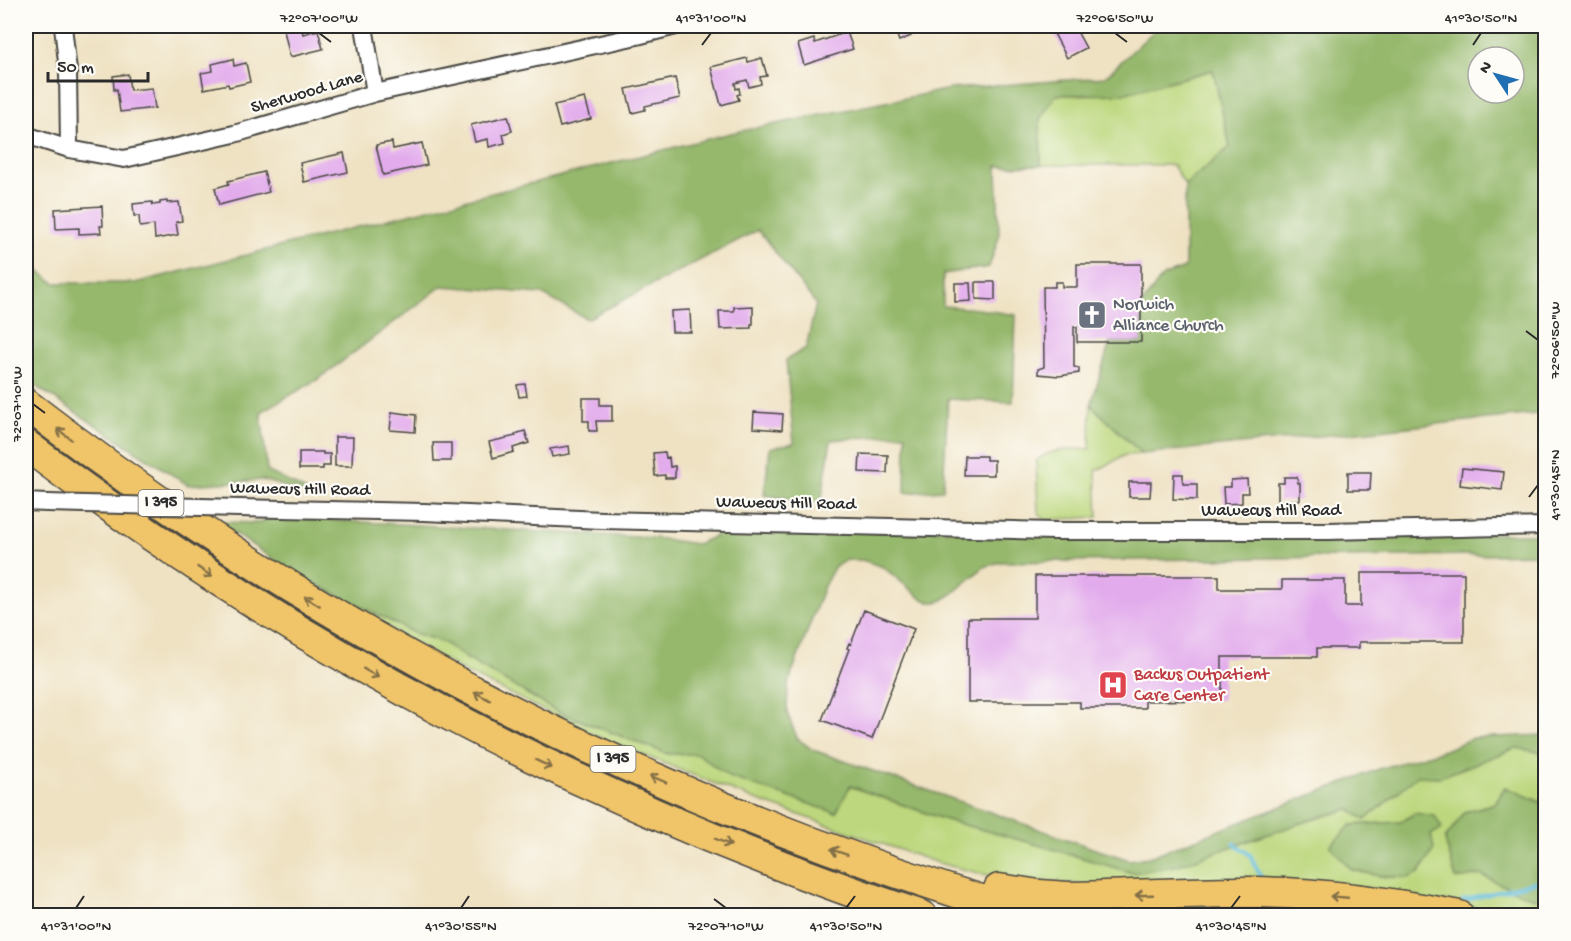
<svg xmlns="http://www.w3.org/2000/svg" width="1571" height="941" font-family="'Gochi Hand',sans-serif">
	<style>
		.green { fill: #bcd77d; stroke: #748154; stroke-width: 1.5; fill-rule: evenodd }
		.forest { fill: #95b86c; stroke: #60724c; stroke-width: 1.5; fill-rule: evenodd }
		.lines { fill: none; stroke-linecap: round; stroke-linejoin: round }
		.stream { stroke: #5ebcdc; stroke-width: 4 }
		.building { fill: #e2abec }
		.street-casing { stroke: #484642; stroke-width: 20 }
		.highway-casing { stroke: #484642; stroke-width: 33 }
		.street { stroke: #fff; stroke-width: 16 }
		.highway { stroke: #f0c469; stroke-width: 30 }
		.street-bridge-casing { stroke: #484642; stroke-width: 20; stroke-linecap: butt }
		.street-bridge { stroke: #fff; stroke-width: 16 }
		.oneway { stroke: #847047 }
		.ticks { fill: none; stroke: #2b2b2b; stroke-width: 2 }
		.labels { text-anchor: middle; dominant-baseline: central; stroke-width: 4.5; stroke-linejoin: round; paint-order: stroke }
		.shield { fill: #fdfcf7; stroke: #6a6a68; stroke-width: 1.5 }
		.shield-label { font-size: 16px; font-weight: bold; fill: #2b2b2b }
		.street-label { font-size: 18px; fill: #2b2b2b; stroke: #fdfcf7 }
		.worship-label { font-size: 18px; fill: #5b616d; stroke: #fdfcf7; text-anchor: start }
		.health-label { font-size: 18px; fill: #be3a42; stroke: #fdfcf7; text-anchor: start }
		.neatline { fill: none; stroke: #2b2b2b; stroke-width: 2 }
		.ticks-label { font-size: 15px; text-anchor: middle; fill: #2b2b2b }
	</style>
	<rect width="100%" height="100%" fill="#fdfcf7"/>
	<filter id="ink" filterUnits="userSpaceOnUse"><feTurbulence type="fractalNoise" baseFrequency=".0167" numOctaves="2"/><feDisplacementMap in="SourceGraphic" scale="12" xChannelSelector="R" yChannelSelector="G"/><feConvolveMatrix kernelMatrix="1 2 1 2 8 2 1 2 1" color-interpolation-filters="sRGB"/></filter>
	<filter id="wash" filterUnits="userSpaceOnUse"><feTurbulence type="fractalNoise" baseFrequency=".008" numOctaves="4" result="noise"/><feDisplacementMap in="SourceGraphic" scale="24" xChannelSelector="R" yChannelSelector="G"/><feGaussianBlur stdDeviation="1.35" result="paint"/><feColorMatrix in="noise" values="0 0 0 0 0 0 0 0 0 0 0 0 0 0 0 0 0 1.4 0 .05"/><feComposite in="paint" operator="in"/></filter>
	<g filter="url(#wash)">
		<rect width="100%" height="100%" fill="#efe2c3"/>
		<path class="green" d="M1213 70 1230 147 1185 185 1173 165H1041L1040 119 1055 95 1122 94Z
			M1091 405 1142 454 1125 455 1096 471 1098 517 1044 520 1038 511 1036 461C1051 448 1071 450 1090 449Z
			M296 574 414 633 443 642 466 658 558 712 668 754H698L729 777 849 786 946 820 1035 844 1133 873 1349 809 1365 820 1417 775 1440 777 1516 748 1545 753V804L1505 787 1495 803 1465 812 1445 840 1456 879 1481 875 1513 890 1545 902V915H1516L1446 902 1099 886 995 877 938 863 753 799 601 738 465 672ZM1415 813 1419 873C1398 882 1374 875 1352 870L1351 825 1401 822Z
			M1276 900 1419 915 1095 916 1058 905Z"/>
		<path class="forest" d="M1159 26H1545V413L1142 454 1091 405 1110 342H1141V305L1163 276 1185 268V185L1230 147 1213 70 1122 94 1056 95 1040 119 1041 165 997 166 999 237 989 267 943 274V306L978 309 1016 315 1013 402 948 399 943 490 905 493 906 434 831 440 821 503 764 495 770 448 794 443 786 360 806 348 816 304 758 230 587 319 542 294 442 286 320 378 261 412 267 471 320 498 263 480 188 485 26 380V262L55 283H135L731 133 950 89 1105 77ZM1478 57H1514V93H1478Z
			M272 517 655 538 697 544 731 529 1545 534V554L1000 562 984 567 952 594 939 602H929L921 598 883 567 862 560H847L835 566 824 586 788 684 787 713 797 738 813 750 1098 850 1130 860 1149 857 1379 769 1445 750 1473 738 1545 735V753L1516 748 1440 777 1417 776 1365 820 1349 809 1310 820 1175 866 1133 873 1035 844 946 820 850 786 836 813 729 777 698 754H668L558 712 466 658 443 642 414 633 296 574 217 522 260 523Z
			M1505 787 1545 804V902L1513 890 1481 875 1456 879 1445 839 1465 812 1495 803Z
			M1415 813 1435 816 1442 828 1431 835 1434 849 1419 873 1408 878 1376 875 1352 870 1330 846 1351 825 1401 822Z"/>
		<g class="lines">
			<path class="stream" d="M1234 843 1250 855 1262 879
				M1463 901 1546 879
				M1276 906 1281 916"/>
		</g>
		<g id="blocks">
			<path class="building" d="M283 26H301L303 34 318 30 323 49 290 57Z
				M886 26H916L908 29 911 36 899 41 896 33 889 35Z
				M1050 26H1074L1086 48 1067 58Z
				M847 32 853 49 804 65 798 44 814 39 815 43Z
				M747 58 748 62 762 58 767 76 760 77 761 84 749 87 747 80 735 83 736 89 739 88 740 94 737 95 739 100 721 105 711 67Z
				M233 59 234 66 246 63 250 82 229 87 228 84 204 89 201 73 213 71 212 64Z
				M128 74 130 90 152 88 155 108 120 112 117 89 114 90 113 76Z
				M675 78 680 98 645 106V110L632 113 626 89Z
				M585 98 591 119 560 127 554 105Z
				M508 116 512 131 503 134 505 143 489 147 488 139 475 142 471 125Z
				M392 142 393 149 422 143 427 165 383 175 376 145Z
				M344 153 348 172 304 182 300 163Z
				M264 172 269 192 219 205 215 188 229 184 228 181Z
				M167 201V203L179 202 182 221 176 222 178 235 155 239 154 225 140 227 139 216H134L133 204 152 202 153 205 160 204V202Z
				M102 206 103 226H100L101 233 79 234V228L56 229 55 209Z
				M1077 264H1141V342H1077V327H1074V367L1079 368V373L1059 376 1038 374V369L1044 367 1043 287H1055V282H1062V287H1077Z
				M976 282H995V300L976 299Z
				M955 283H970L971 301 955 302Z
				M753 306V324H751V328L720 329 719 311H734V307Z
				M690 310 691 332H672L671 311Z
				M525 384 527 396 519 397 517 385Z
				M583 398H600V405H612V421H596L597 431H589V421H583Z
				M392 412 416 415 415 432 390 430Z
				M754 412 783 414 782 430 753 428Z
				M525 431 529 443 513 448 514 452 493 458 489 442 516 436 515 434Z
				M335 437H353L352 466H335Z
				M433 443H451V461H434Z
				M569 446 570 454 552 457 550 449Z
				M299 452H323V454H330V466H323V469H299Z
				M665 452 666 458 669 457 670 467 675 466V478H665V475L655 476 653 453Z
				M860 454 888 455 887 473 859 472Z
				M965 456H986V460H994V475H964Z
				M1462 468 1504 472 1502 490 1460 485Z
				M1348 472H1371L1370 490H1348Z
				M1174 474H1183V484H1197V500L1173 499Z
				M1284 477H1297L1298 483H1300V500L1278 501V483H1284Z
				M1247 479 1248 493H1242V503L1224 504 1223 487H1231V480Z
				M1129 482H1151L1150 497H1129Z
				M1361 573H1464V642H1359V648H1317V657H1222V700L1145 701V708H1080V702H968V618H1035V576H1219V589H1282V580H1345V606H1361Z
				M864 610 914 629 872 739 822 720 849 649 847 648 849 643 851 644Z"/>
		</g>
	</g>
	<g filter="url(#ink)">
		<use href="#blocks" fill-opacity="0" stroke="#484642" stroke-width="1.5"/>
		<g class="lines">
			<g class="street-casing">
				<path id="street" d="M63 26 68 71 69 149
					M364 26 375 93
					M26 135 69 149 124 159 234 134 375 93 637 36 676 26
					M26 502 47 503
					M239 508 424 512 602 520 1055 531H1328L1546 526"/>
			</g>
			<g class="highway-casing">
				<path id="highway" d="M26 404C329 637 666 809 1034 916
					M26 445C296 651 599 809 922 916
					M999 889 1039 895 1068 897C1131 896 1193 891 1255 892 1325 893 1391 902 1459 916"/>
			</g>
			<use href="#street" class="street"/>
			<use href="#highway" class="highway"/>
			<g class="street-bridge-casing">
				<path id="street-bridge" d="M47 503 239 508"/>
			</g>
			<use href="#street-bridge" class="street-bridge"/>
		</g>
		<defs><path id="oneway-shaft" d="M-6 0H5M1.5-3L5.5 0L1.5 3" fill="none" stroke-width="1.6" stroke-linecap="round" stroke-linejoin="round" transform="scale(1.5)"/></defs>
		<g class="oneway">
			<use href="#oneway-shaft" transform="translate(64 434) rotate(-143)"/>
			<use href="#oneway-shaft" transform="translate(205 572) rotate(33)"/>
			<use href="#oneway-shaft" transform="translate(312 601) rotate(-149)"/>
			<use href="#oneway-shaft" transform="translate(371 673) rotate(29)"/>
			<use href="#oneway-shaft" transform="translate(482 696) rotate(-152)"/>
			<use href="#oneway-shaft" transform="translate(544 764) rotate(25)"/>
			<use href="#oneway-shaft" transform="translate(658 779) rotate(-157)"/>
			<use href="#oneway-shaft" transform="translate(723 842) rotate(23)"/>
			<use href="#oneway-shaft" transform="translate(839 852) rotate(-161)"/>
			<use href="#oneway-shaft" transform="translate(1144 895) rotate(178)"/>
			<use href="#oneway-shaft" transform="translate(1339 897) rotate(-175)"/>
		</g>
	</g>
	<path class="ticks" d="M319 33 331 42M1115 33 1127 42M702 45 711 33M1473 45 1481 33M1526 331 1538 340M33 404 45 413M1529 497 1538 485M714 899 726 908M76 908 84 896M461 908 469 896M846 908 855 896M1231 908 1240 896"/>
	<defs>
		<g id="church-square" transform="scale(1.5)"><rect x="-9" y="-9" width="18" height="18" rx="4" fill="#6b7280" stroke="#fdfcf7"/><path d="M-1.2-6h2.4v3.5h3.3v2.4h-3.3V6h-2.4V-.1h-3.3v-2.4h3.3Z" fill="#fff"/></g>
		<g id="hospital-square" transform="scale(1.5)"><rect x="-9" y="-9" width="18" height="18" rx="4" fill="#e0444e" stroke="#fdfcf7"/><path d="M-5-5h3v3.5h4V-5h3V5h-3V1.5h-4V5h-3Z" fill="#fff"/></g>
	</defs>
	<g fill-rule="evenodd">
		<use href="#church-square" x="1092" y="315"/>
		<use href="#hospital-square" x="1113" y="685"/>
	</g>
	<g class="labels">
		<g class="shield">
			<rect x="138.5" y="490" width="45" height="26" rx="4.5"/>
			<rect x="590.5" y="746" width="45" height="26" rx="4.5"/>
		</g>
		<g class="shield-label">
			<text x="161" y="503">I 395</text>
			<text x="613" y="759">I 395</text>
		</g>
		<g class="street-label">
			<text transform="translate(307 93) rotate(-16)">Sherwood Lane</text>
			<text transform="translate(300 490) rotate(1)">Wawecus Hill Road</text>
			<text transform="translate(786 504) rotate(1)">Wawecus Hill Road</text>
			<text x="1271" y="511">Wawecus Hill Road</text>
		</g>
		<g class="worship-label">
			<text x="1113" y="305">Norwich<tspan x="1113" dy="21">Alliance Church</tspan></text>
		</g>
		<g class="health-label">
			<text x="1134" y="675">Backus Outpatient<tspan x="1134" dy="21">Care Center</tspan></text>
		</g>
	</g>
	<rect width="1571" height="941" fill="none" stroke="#fdfcf7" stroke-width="66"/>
	<g transform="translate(1496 75) rotate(306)"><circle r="28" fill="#fdfcf7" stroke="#a9a8a5" stroke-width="1.5"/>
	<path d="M0-4.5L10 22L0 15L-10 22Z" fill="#1f6fb2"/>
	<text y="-9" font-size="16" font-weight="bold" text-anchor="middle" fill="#2b2b2b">N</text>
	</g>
	<path d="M48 72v9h100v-9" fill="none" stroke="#2b2b2b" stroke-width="3"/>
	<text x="57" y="72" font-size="18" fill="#2b2b2b" stroke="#fdfcf7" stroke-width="4.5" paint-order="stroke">50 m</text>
	<rect x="33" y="33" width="1505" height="875" class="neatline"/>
	<g class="ticks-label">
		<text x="319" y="22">72°07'00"W</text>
		<text x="711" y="22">41°31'00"N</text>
		<text x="1115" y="22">72°06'50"W</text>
		<text x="1481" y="22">41°30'50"N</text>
		<text transform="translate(1554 340) rotate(-90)" y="5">72°06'50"W</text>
		<text transform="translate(16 404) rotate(-90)" y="5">72°07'10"W</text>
		<text transform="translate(1554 485) rotate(-90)" y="5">41°30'45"N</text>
		<text x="76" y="930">41°31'00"N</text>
		<text x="461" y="930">41°30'55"N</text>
		<text x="726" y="930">72°07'10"W</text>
		<text x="846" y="930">41°30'50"N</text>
		<text x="1231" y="930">41°30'45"N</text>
	</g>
</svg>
